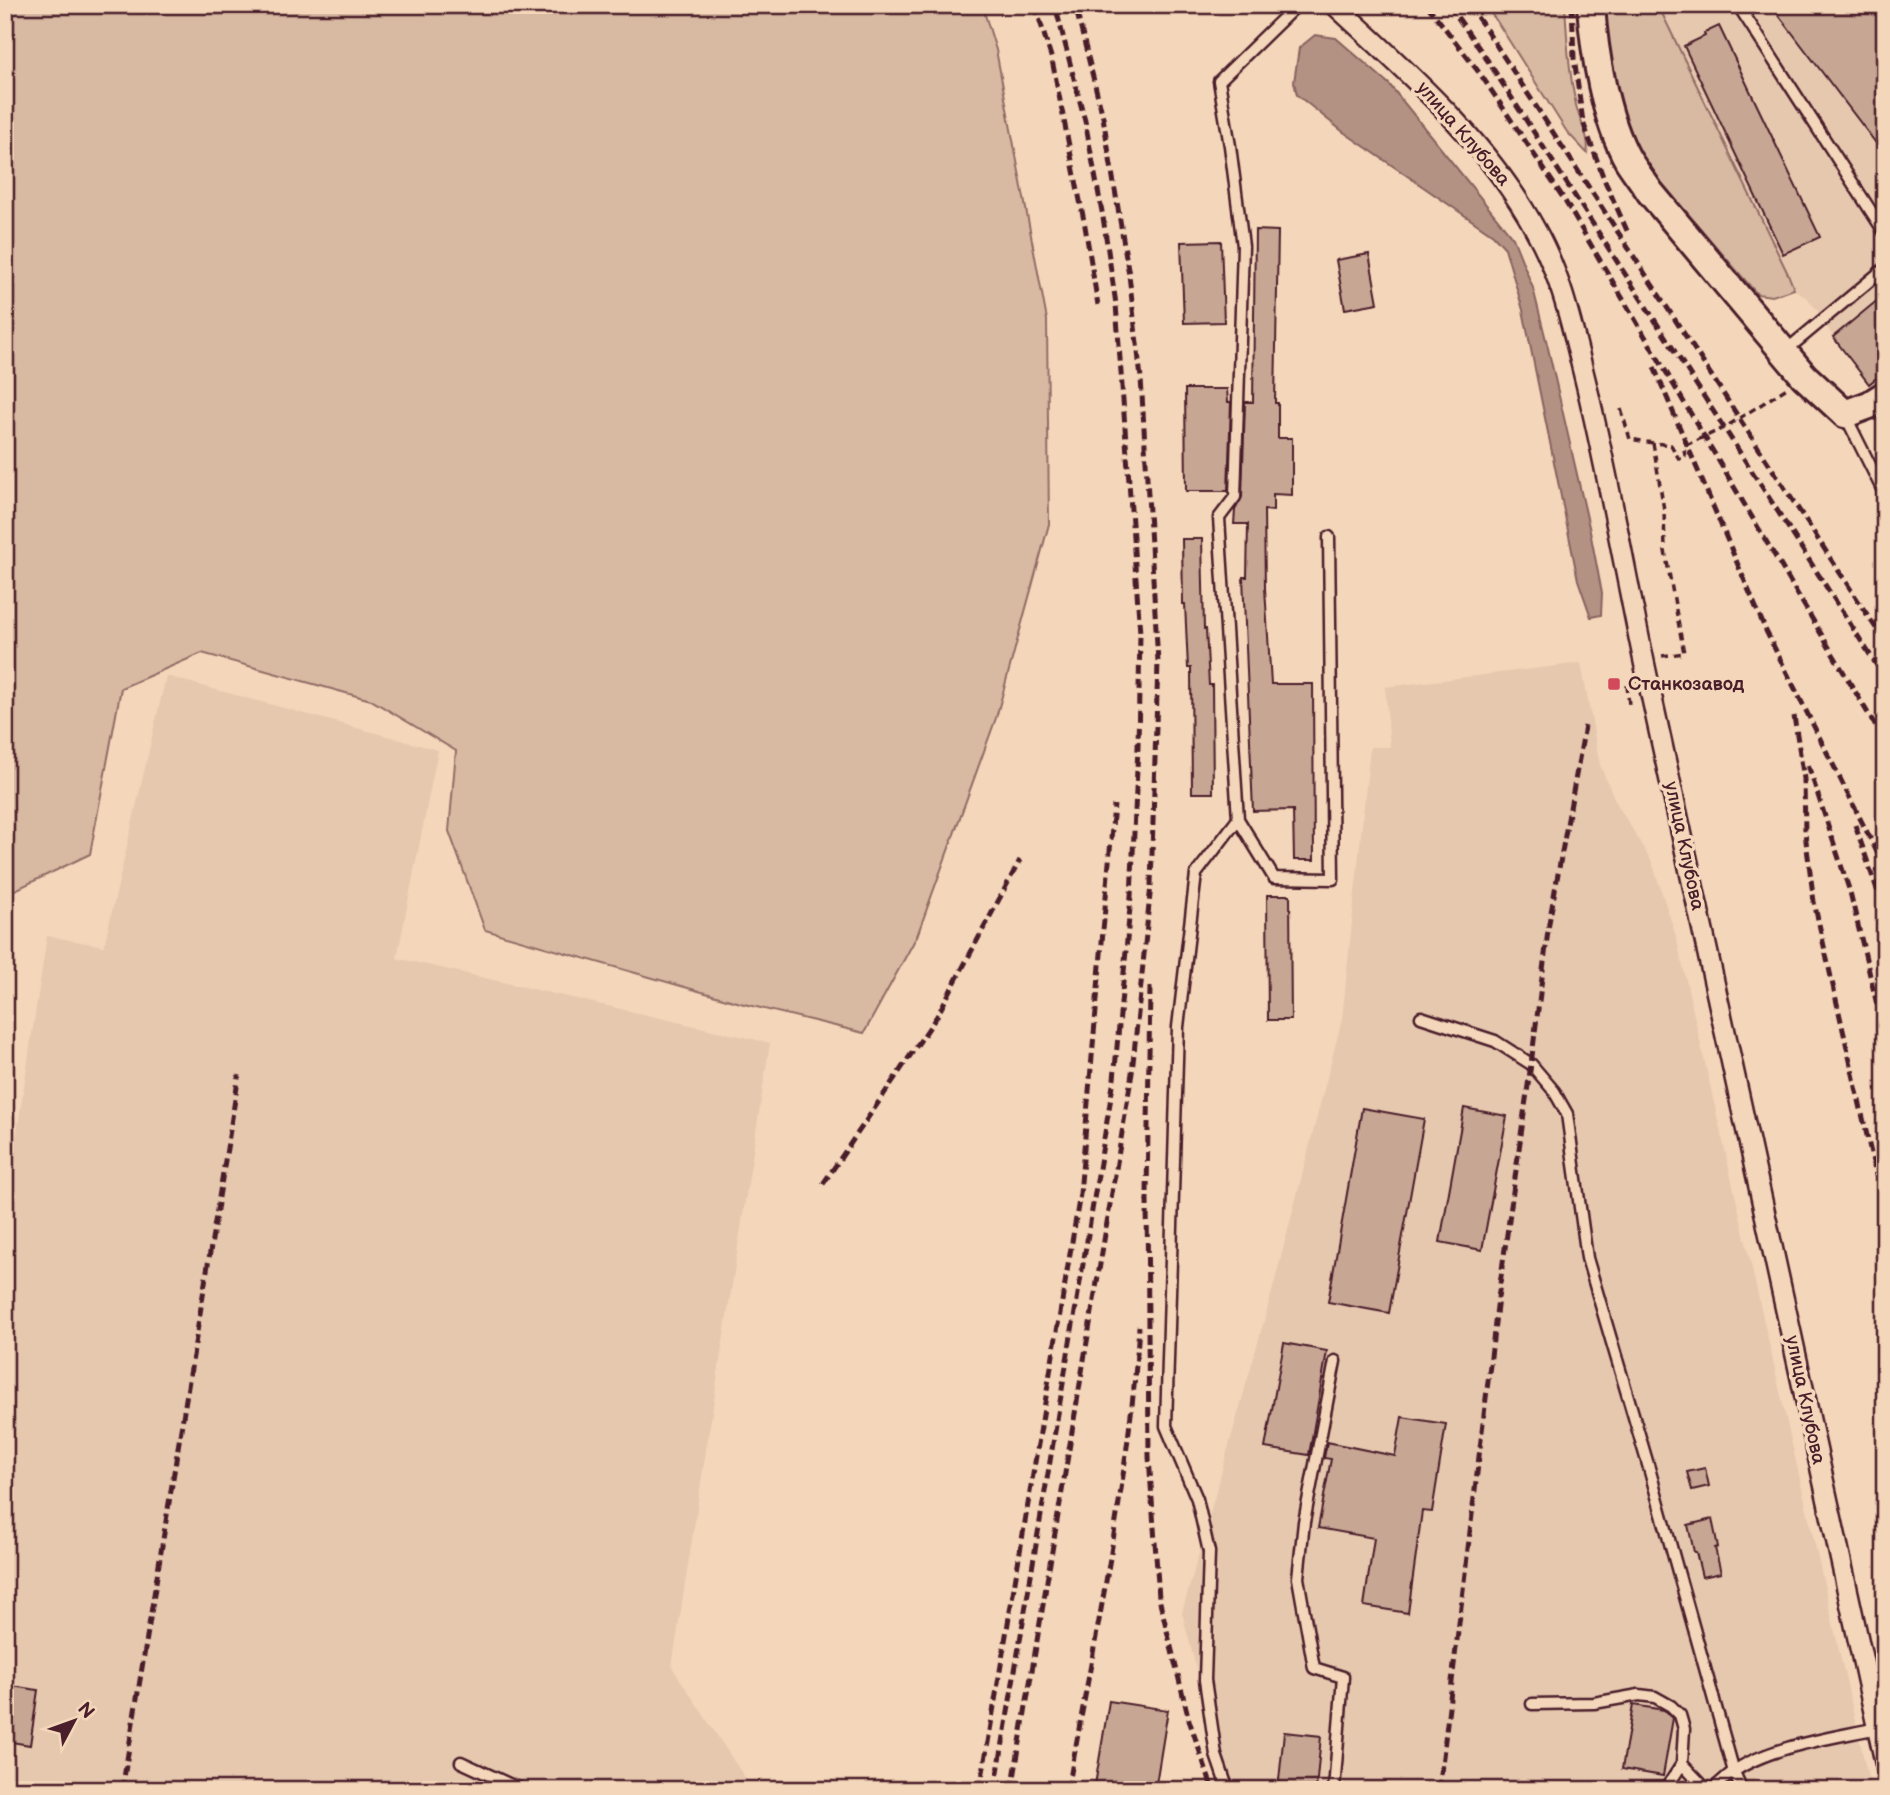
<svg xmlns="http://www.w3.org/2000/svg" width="1890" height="1795" font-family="'Balsamiq Sans',sans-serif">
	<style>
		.built { fill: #e6c8af }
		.green { fill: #d8b9a2; stroke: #916c66; stroke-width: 2 }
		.water { fill: #b39183; stroke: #896360; stroke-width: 2 }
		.building { fill: #c7a694; stroke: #4a1f2b; stroke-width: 2 }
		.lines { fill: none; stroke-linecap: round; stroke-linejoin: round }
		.service-casing { stroke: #4a1f2b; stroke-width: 15 }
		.minor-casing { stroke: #4a1f2b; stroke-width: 24 }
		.secondary-casing { stroke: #4a1f2b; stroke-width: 32 }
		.path { stroke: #4a1f2b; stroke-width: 3.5; stroke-dasharray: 7 5; stroke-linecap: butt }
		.service { stroke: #f4d7ba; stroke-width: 10 }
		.minor { stroke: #f4d7ba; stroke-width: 19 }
		.secondary { stroke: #f4d7ba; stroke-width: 26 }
		.rail { stroke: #4a1f2b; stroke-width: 5; stroke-dasharray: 10 5; stroke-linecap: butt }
		.poi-dot { fill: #d1495b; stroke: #f4d7ba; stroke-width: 2.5 }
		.labels { text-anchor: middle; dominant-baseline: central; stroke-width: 7; stroke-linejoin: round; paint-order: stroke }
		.street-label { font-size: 19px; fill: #4a1f2b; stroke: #f4d7ba }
		.poi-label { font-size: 19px; font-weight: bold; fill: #4a1f2b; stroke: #f4d7ba; text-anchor: start }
	</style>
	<rect width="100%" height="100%" fill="#f4d7ba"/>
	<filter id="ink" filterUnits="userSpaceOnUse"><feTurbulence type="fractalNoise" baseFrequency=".0143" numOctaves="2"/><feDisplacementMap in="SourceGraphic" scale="14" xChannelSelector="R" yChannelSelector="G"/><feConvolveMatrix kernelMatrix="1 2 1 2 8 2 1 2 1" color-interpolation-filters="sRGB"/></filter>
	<g filter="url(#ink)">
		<path class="built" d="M1658 5H1885V376L1871 387 1833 337 1817 310 1808 299 1794 289 1788 274Z
			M1581 663 1600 765 1616 802 1652 862 1676 936 1871 1790H1231L1223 1772 1182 1613 1272 1292 1342 1019 1370 747H1390L1385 687Z
			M166 676 438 750 397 958 770 1043 672 1667 753 1790H5V1210L47 936 104 946Z"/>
		<path class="green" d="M5 5H982L996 50 1047 320 1049 524 996 718 917 936 864 1033 744 1004 485 930 449 831 456 751 371 700 202 653 121 688 90 854 5 895Z
			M1484 5H1565C1567 39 1569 73 1576 105 1579 120 1591 139 1587 153L1567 132 1496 20Z
			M1604 5H1658L1788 274 1794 289 1772 296 1757 294 1657 178 1635 143 1621 109 1611 69Z"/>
		<path class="water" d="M1315 35 1336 38 1389 84 1513 238 1533 288 1548 348 1590 531 1602 593 1601 615 1591 617 1578 580 1523 310 1505 248 1493 235 1342 131 1297 95 1294 82 1299 48Z"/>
		<path class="building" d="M1771 5H1869L1885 27V155Z
			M1719 26 1820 237 1783 254 1684 46 1705 36 1704 33Z
			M1255 230 1278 231 1275 403H1278V438H1292V495L1273 494V511L1264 510 1265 588 1271 684H1313L1314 860H1294L1293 810 1253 811 1243 577H1247L1248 524H1234L1235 510 1242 497 1245 402H1253Z
			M1221 241 1224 322 1184 323 1181 242Z
			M1369 254 1378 303 1345 309 1336 260Z
			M1885 294V371L1869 384 1833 337Z
			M1185 389H1227L1228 402H1231L1228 491H1186Z
			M1182 539H1202L1204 629H1206L1209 685H1212L1213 793H1192L1191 668H1188L1185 604H1183Z
			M1267 895H1290L1291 1020H1268Z
			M1362 1108 1424 1119 1389 1313 1328 1302Z
			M1464 1108 1507 1116 1482 1250 1440 1242Z
			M1284 1343 1327 1351 1309 1455 1265 1448Z
			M1402 1417 1446 1424 1432 1512 1422 1511 1408 1613 1364 1606 1374 1538 1318 1528 1331 1459 1324 1458 1327 1442 1395 1456Z
			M1705 1468 1709 1486 1692 1490 1687 1472Z
			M1712 1519 1718 1547 1715 1548 1721 1573 1702 1577 1696 1552H1694L1688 1525Z
			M5 1685 38 1690 30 1745 5 1741Z
			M1109 1701 1168 1710 1155 1790H1126L1095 1785Z
			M1633 1705 1664 1710 1673 1718 1663 1776 1622 1769Z
			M1284 1732 1321 1736 1316 1790H1278Z"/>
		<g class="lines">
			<g class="service-casing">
				<path id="service" d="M1738 5 1885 233
					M1784 352 1885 268
					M1845 415 1885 495
					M1238 819 1274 878 1333 879 1329 537
					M1421 1017 1495 1041 1531 1064 1554 1091 1567 1114 1587 1258 1649 1468 1734 1772 1742 1790
					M1532 1704 1594 1703 1639 1695 1655 1697 1671 1706 1680 1715 1684 1729 1682 1764 1665 1790
					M461 1762 522 1790
					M1682 1764 1707 1790
					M1228 1790 1216 1755 1205 1680 1209 1552 1197 1499 1166 1426 1178 1027 1196 874 1238 819 1219 518 1235 497 1243 246 1230 146 1219 81 1297 5
					M1334 1790 1343 1677 1314 1668 1298 1578 1304 1522 1335 1361
					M1712 1790C1719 1784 1726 1777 1733 1772 1770 1746 1833 1738 1877 1728"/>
			</g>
			<g class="minor-casing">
				<path id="minor" d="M1335 5C1407 72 1488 142 1535 229 1560 273 1571 322 1583 371 1609 475 1626 580 1649 685 1727 1044 1806 1403 1885 1762"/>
			</g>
			<g class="secondary-casing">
				<path id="secondary" d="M1591 5C1594 52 1605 119 1628 160 1635 171 1643 181 1650 192L1804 376 1845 414 1869 405 1885 395"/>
			</g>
			<path class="path" d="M1621 409 1630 439 1653 443
				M1662 656 1684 653 1665 551 1664 510 1653 443 1671 445 1679 459H1683L1685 456 1684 449 1686 445 1724 428 1787 388
				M1627 685 1629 705"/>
			<use href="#service" class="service"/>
			<use href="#minor" class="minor"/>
			<use href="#secondary" class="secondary"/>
			<path class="rail" d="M1035 5 1052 60 1085 226 1098 305
				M1427 5 1481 75 1562 196 1885 742
				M1449 5 1488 61 1885 678
				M1468 5 1485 28 1885 642
				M1572 5 1574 58 1583 122 1604 179 1629 235
				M1654 367 1766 631 1885 868
				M1794 716 1804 779 1805 833 1814 902 1885 1215
				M1808 765 1850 892 1885 1038
				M1855 825 1881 901 1885 919
				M1150 987 1147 1196 1149 1457 1159 1598 1189 1720 1213 1790
				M823 1184 937 1016 1020 860
				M122 1790 239 1075
				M980 1790 1080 1194 1114 805
				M995 1790 1114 1079 1131 897 1138 747 1140 633 1116 304 1103 217 1085 121 1055 5
				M1012 1790 1132 1073 1151 885 1158 662 1141 378 1129 275 1103 117 1075 5
				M1068 1790C1095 1636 1129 1482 1139 1326
				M1439 1790 1498 1298 1531 1064 1549 923 1585 726"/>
		</g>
	</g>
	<rect class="poi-dot" x="1607" y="677" width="14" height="14" rx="3.5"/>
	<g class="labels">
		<g class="street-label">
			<text transform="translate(1463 134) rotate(49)">улица Клубова</text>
			<text transform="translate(1684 846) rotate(78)">улица Клубова</text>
			<text transform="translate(1805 1400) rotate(78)">улица Клубова</text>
		</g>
		<g class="poi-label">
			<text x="1628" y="684">Станкозавод</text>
		</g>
	</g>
	<rect width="1890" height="1795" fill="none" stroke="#f4d7ba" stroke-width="28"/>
	<rect x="14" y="14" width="1862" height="1767" fill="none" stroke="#4a1f2b" stroke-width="2.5" filter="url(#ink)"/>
	<g transform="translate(74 1721) rotate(49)" stroke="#f4d7ba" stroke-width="5" paint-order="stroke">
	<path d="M0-5L12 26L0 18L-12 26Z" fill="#4a1f2b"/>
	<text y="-10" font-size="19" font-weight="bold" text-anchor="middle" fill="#4a1f2b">N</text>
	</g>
</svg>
